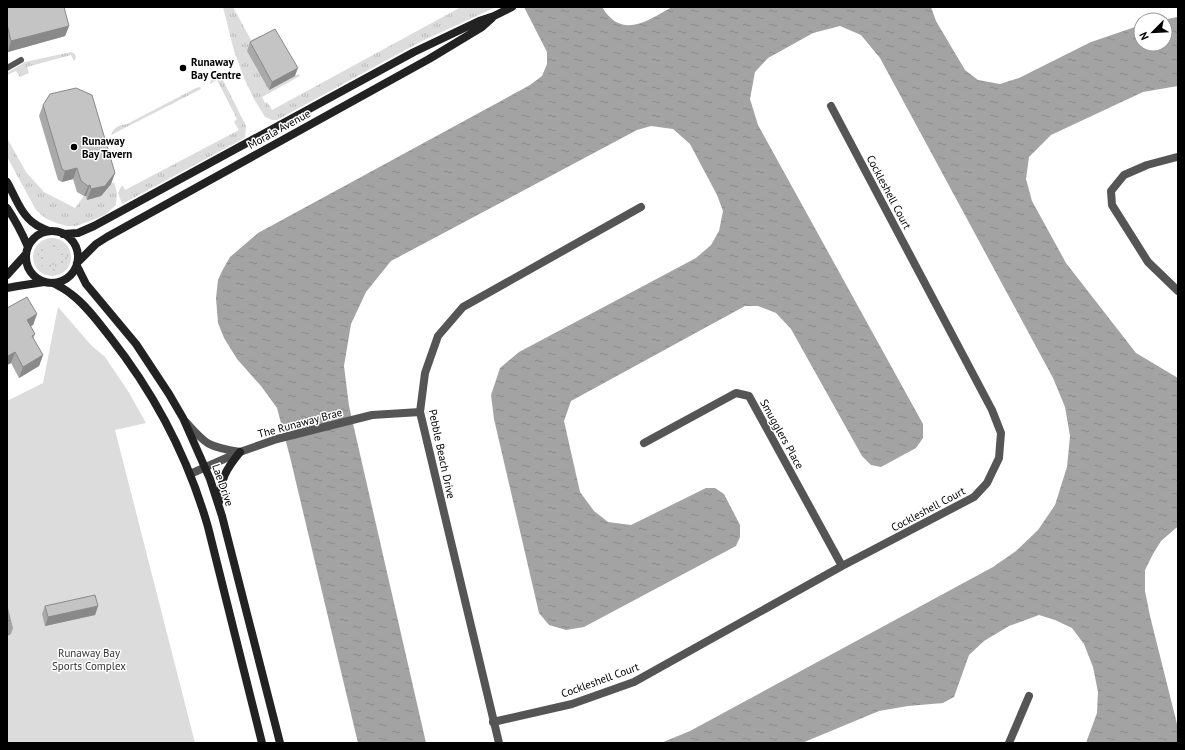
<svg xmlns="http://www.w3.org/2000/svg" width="1185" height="750" font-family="'PT Sans',sans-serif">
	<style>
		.grass { fill: url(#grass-tufts) }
		.park { fill: #dcdcdc }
		.garden { fill: url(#garden-dots) }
		.water { fill: url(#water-ripples) }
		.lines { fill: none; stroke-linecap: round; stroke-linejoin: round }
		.lane { stroke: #555; stroke-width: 6 }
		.street { stroke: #555; stroke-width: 8 }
		.secondary { stroke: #222; stroke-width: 8 }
		.wall { fill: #a9a9a9 }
		.shaded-wall { fill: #898989 }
		.building { fill: #c4c4c4; stroke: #898989 }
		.poi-dot { fill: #000; stroke: #fff; stroke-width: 1.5 }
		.labels { text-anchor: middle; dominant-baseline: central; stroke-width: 3; stroke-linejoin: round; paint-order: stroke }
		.poi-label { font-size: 11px; font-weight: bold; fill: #000; stroke: #fff; text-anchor: start }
		.street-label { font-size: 11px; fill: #000; stroke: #fff }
		.park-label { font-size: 11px; fill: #333; stroke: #fff }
	</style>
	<defs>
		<pattern id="grass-tufts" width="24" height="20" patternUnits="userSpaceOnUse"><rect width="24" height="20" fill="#dcdcdc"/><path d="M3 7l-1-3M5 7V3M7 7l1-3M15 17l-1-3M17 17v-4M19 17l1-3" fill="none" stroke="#bbb"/></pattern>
		<pattern id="garden-dots" width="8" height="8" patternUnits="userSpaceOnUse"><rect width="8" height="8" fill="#dcdcdc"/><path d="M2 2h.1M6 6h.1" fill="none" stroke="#bbb" stroke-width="1.8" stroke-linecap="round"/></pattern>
		<pattern id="water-ripples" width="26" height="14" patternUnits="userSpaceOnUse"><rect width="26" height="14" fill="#a3a3a3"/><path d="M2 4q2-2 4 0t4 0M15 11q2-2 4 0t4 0" fill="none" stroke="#8b8b8b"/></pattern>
	</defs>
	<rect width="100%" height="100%" fill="#fff"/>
	<path class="grass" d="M223 7H233L251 40 260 36 263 42 268 90 299 74 300 76 262 97 265 103 267 102 272 110 461 7H496L420 42 277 120H272L265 117 254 99 244 78 234 51Z
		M71 52 75 54 76 58 74 61 71 55 27 67 29 73 20 77 16 71 7 75V73L25 62Z
		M219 76 222 78 246 126 245 137 239 141 122 204 118 193 121 187 123 186 125 190 239 130 234 122 237 119 217 80 210 84 211 79Z
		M200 87 201 89 111 135C113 128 119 125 127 124L196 88Z
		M7 138 26 172 44 192 75 208 84 196H86L88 200 114 182 117 193 116 205 106 214 98 218 76 226H67L56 223 45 218 36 210 7 157Z
		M33 257a19 19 0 1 1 38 0a19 19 0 1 1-38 0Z"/>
	<path class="park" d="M58 307 91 345 105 357 128 391 146 423 115 430 195 743H7V401L43 383Z"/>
	<path class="garden" d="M55 242 64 248 59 250 54 248H50L48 243Z
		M43 245 46 250 44 255V259L39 261 38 254Z
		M66 252 67 259 61 268 59 263 61 258V254Z
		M46 263 51 265H55L57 270C50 272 46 270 41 265Z"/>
	<path class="water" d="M524 7H602C622 40 647 21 672 7H931L936 21 965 70 978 80 1000 84 1019 78 1091 42 1141 25V44H1165V20H1162L1178 17V86L1143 92 1051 135 1029 157 1026 179 1032 201 1066 263 1136 353 1178 378V527L1176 528 1161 541 1153 554 1145 570V591L1150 616 1178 728V743H1086L1097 713 1098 692 1093 667 1084 644 1072 628 1055 620 1039 615 1009 626 984 641 969 655 954 697 943 703 908 706 879 711 802 743H661L690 731 993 567 1016 551 1038 530 1055 505 1067 467 1070 436 1065 407 1053 378 880 58 861 35 840 26 813 33 768 58 755 72 750 99 758 125 923 424V438L916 448 881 467 871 465 862 456 791 329 776 313 758 306H745L571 401 564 421 580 492 594 511 608 522 631 525 706 488H715L724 494 740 525V537L736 546 584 627 566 630 549 625 539 613 494 419 491 395 500 368 519 352 696 258 711 245 719 231 723 211 717 195 690 144 673 129 651 126 637 130 391 261 366 292 351 324 344 366 349 406 426 743H358L290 457 277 408 261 386 237 359 224 338 218 323 216 298 218 280 222 271 230 257 258 233 530 85 542 76 547 64V52Z
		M7 604 13 628 11 634 7 636Z"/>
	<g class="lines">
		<path class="lane" d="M7 68 21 60"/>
		<path class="street" d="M1177 157 1147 165 1124 175 1111 191 1112 205 1148 262 1178 291
			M186 422C206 445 209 447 240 452
			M644 443 736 393 749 396 842 566
			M190 474 240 452 277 439 372 415 420 412
			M493 722 572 704 634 682 842 566 974 497 987 483 999 458 1001 433 992 410 831 106
			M499 743 420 412 425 373 438 336 463 307 641 207
			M1009 743 1029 696"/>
		<path class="secondary" d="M7 182C15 196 21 215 35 224 39 227 44 229 49 231
			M7 208C16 221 22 233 28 247
			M26 257a26 26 0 1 1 52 0a26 26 0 1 1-52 0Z
			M63 234 78 233 94 226 414 52 479 21 494 16 512 7
			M77 263 96 244 107 237 429 59 482 27 492 18
			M77 266 86 284 136 344 169 394 183 418 210 479 222 516 280 743
			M7 275 26 254
			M53 283C59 286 65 289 71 294 86 305 98 322 110 337 154 393 188 457 208 527L262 743
			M7 288 18 286 44 282
			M219 502C222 477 224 472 240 452"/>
	</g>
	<path class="wall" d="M7 7 69 26 65 36 8 52Z
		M250 42 295 76 269 90 247 51Z
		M43 105 115 173 111 184 101 196 87 200 86 196H84L77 192 73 179 62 182 58 180 39 116Z
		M7 308 37 314 33 325 31 326 35 334 33 339 43 355 39 366 19 378 11 363 7 365Z
		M45 606H98L95 615 45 626 42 614Z"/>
	<path class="shaded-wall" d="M69 26 65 36 8 52 11 41Z
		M298 68 295 76 269 90 272 82Z
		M77 168 73 179 62 182 65 171Z
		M115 173 111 184 101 196 87 200 91 189Z
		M90 185 86 196H84L88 186Z
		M37 314 33 325 23 331 27 320Z
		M15 352 11 363 7 365V358L8 356Z
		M43 355 39 366 19 378 23 367Z
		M98 606 95 615 45 626 48 617Z"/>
	<path class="building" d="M7 7H64L69 26 11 41 7 24Z
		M275 29 298 68 272 82 250 42Z
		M76 88 92 95 115 173 105 186 91 189 90 185 88 186 81 181 77 168 65 171 62 169 43 105 50 94Z
		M27 297 37 314 27 320 35 334 32 336 43 355 23 367 15 352 8 356 7 354V308Z
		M95 595 98 606 48 617 45 606Z"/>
	<g class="poi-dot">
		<circle cx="183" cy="68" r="4"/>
		<circle cx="74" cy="147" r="4"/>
	</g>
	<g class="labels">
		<g class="poi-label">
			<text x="191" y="62">Runaway<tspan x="191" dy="13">Bay Centre</tspan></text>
			<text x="82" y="141">Runaway<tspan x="82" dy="13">Bay Tavern</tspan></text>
		</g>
		<g class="street-label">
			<text transform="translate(279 129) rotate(-29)">Morala Avenue</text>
			<text transform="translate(889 192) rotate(62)">Cockleshell Court</text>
			<text transform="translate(300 423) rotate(-15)">The Runaway Brae</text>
			<text transform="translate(782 434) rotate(61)">Smugglers Place</text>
			<text transform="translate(442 454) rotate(78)">Pebble Beach Drive</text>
			<text transform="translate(223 485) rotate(71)">Lae Drive</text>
			<text transform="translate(928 509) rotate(-28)">Cockleshell Court</text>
			<text transform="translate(600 680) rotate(-20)">Cockleshell Court</text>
		</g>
		<g class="park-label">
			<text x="89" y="653">Runaway Bay<tspan x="89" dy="13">Sports Complex</tspan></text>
		</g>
	</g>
	<rect width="1185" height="750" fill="none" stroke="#000000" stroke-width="16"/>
	<g transform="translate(1153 32) rotate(246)"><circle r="19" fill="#ffffff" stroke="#999999"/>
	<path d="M0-3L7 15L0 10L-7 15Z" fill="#000000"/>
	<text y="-6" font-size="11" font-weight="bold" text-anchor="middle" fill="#000000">N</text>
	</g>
</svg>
